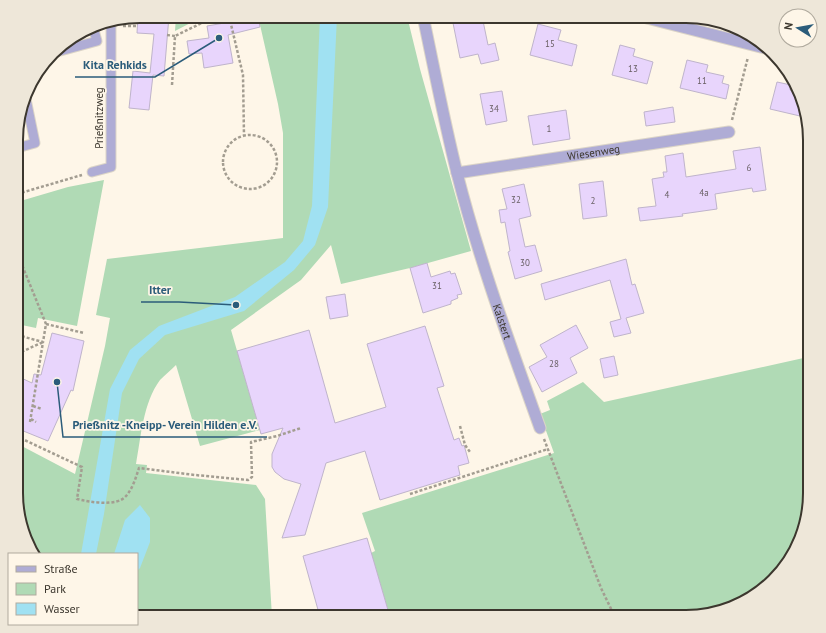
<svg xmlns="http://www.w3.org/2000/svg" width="826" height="633" font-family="'PT Sans',sans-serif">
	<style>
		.green { fill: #b0dab5 }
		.water { fill: #a0e1f2 }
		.building { fill: #e8d5fc; stroke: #bfb4cb }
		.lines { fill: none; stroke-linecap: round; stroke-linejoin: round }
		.service-casing { stroke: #dbd4c7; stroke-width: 11 }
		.minor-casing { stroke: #dbd4c7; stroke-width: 13 }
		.path { stroke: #a39d91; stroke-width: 2.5; stroke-dasharray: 3 2; stroke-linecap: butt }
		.service { stroke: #afacd5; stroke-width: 9 }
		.minor { stroke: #afacd5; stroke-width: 11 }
		.labels { text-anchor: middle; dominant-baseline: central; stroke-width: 3.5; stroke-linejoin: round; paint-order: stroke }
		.number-label { font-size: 9px; fill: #675e62 }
		.street-label { font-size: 11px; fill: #3c372e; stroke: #fef6e8 }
		.rim { fill: none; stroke: #3c372e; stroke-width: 2 }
		.leader { fill: none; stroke: #2b5c7a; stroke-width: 1.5 }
		.callout-dot { fill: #2b5c7a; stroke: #fef6e8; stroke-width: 1.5 }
		.callout-label { font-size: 12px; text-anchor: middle; font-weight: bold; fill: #2b5c7a; stroke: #fef6e8; stroke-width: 3.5; stroke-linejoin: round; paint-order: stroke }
	</style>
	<rect width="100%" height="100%" fill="#fef6e8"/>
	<path class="green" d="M176 16H202V17L175 31Z
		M258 16H407L420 69 471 251 410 268 341 284 331 245 301 280 231 330 260 430 200 446 176 365C171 370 165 375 160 380 143 403 141 437 136 464L147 465 146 473 256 485 265 499 272 617H137V554H34L29 548 16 501V443L75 474 105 346 110 318 96 315 107 259 283 238V133L278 104Z
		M104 180 77 326 38 318 36 328 17 324V202L68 187Z
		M810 354V501L801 540 779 574 740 604 686 617H390L371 553 375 551 362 513 554 453 540 414 550 410 547 401 583 382 604 402 808 357Z"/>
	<path class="water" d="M320 16H337L328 207 315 245 294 270 244 311 165 335 139 359 122 393 104 514 96 554H81L110 389 130 350 159 326 235 297 285 262 303 241 312 206Z
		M140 505 150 518V542L140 568 137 571V554H114L125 520Z"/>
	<path class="building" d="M138 16H169L164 76 153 75 149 110 129 108 133 71 150 73 154 34 137 33Z
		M235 16H258L260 27 228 35 233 63 204 68 202 53 189 54 187 41 209 38 207 26 236 21Z
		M462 16H482L488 45 495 43 499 60 481 64 478 54 460 58 452 18Z
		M538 24 561 30 558 40 577 45 572 66 530 55Z
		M620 45 635 49 633 56 653 62 647 84 612 75Z
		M687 60 708 65 706 72 724 76 722 83 729 85 726 99 680 88Z
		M777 82 791 85 790 90 799 92 802 107 800 116 770 109Z
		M502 91 507 121 486 125 480 94Z
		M673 107 675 122 646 126 644 112Z
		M566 110 570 139 533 145 528 116Z
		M760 147 766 190 753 192 752 188 715 194 717 209 682 214 683 216 640 221 638 208 656 206 652 179 664 177 663 172H667L665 156 683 153 686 177 736 169 733 151Z
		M603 181 607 216 583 219 579 184Z
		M524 184 531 216 519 219 525 247 535 245 542 271 515 279 508 252 510 251 505 222 501 223 499 210 507 209 502 189Z
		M626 259 632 285 635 284 644 313 626 318 631 333 614 337 610 322 621 319 610 280 545 300 541 284Z
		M427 263 431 277 450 271 451 274 455 273 462 294 457 295 458 298 451 301V304L423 313 410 268Z
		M345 294 348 316 330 319 326 297Z
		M576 325 588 348 570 358 577 373 542 392 529 367 547 357 540 345Z
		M425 326 444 386 437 388 454 440 459 438 462 446 464 445 469 463 458 466 460 475 380 500 365 451 326 463 305 535 282 538 301 484 284 479 275 472 272 467V454L283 428 261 434 237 351 309 330 335 423 386 407 367 344Z
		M52 333 84 341 73 391 71 390 48 441 16 428 17 376 32 383 34 374 41 375Z
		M614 356 618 375 604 378 600 359Z
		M367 538 390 617H320L303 556Z"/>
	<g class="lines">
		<g class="service-casing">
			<path id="service" d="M53 53 97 41 93 27
				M17 148 35 143 26 99
				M92 172 111 167V21"/>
		</g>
		<g class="minor-casing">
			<g id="minor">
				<path id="s1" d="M423 16C434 68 444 121 457 173 479 260 510 344 540 428"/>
				<path d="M639 16 769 49"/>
				<path id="s2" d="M457 173 729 132"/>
			</g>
		</g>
		<path class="path" d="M229 16 243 75 244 136
			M123 26H137
			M167 35 175 36
			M172 85 175 36 216 16
			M732 120 748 57
			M223 162a27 27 0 1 1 54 0a27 27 0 1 1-54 0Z
			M17 194 82 175
			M46 324 84 333
			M17 335 43 342 46 324 22 265
			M17 354 43 342
			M33 406 42 409
			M31 419 36 422
			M30 422 43 342
			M460 426 465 445 470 452
			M16 436 82 467 77 499C89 502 117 507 126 496 133 488 136 477 139 468L195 475 248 480 252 477 251 442 277 436 301 428
			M544 439 601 588 615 617
			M410 494 548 449"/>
		<use href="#service" class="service"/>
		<use href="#minor" class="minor"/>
	</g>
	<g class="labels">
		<g class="number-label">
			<text x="550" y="43">15</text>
			<text x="633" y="68">13</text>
			<text x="702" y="80">11</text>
			<text x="494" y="108">34</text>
			<text x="549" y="128">1</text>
			<text x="749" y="167">6</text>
			<text x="704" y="192">4a</text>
			<text x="667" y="194">4</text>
			<text x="516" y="199">32</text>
			<text x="593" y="200">2</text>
			<text x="525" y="262">30</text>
			<text x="437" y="285">31</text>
			<text x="554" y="363">28</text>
		</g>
		<g class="street-label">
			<text transform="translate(99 118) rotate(-90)">Prießnitzweg</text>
			<text stroke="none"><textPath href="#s2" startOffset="138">Wiesenweg</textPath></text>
			<text stroke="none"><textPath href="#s1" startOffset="316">Kalstert</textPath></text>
		</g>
	</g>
	<path d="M0 0H826V633H0ZM140 23H686A117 117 0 0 1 803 140V493A117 117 0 0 1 686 610H140A117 117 0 0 1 23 493V140A117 117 0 0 1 140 23Z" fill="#eee7d9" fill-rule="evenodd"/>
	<path class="rim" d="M140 23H686A117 117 0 0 1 803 140V493A117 117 0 0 1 686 610H140A117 117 0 0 1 23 493V140A117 117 0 0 1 140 23Z"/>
	<path class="leader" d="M219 38L155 77H75M236 305L179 302H141M57 382L63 437H267"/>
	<g class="callout-dot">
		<circle cx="219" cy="38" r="4"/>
		<circle cx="236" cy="305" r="4"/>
		<circle cx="57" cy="382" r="4"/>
	</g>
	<g class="callout-label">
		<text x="115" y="69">Kita Rehkids</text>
		<text x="160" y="294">Itter</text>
		<text x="165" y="429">Prießnitz -Kneipp- Verein Hilden e.V.</text>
	</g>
	<rect x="8" y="553" width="130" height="72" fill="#fef6e8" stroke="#b0aa9e"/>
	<rect x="16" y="566" width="20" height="6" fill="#afacd5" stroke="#b0aa9e"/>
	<text x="44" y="573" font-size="12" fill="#3c372e">Straße</text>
	<rect x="16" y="583" width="20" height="12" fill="#b0dab5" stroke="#b0aa9e"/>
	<text x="44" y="593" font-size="12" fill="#3c372e">Park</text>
	<rect x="16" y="603" width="20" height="12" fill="#a0e1f2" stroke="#b0aa9e"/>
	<text x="44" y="613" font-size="12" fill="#3c372e">Wasser</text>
	<g transform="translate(798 28) rotate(281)"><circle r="19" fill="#fef6e8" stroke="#b0aa9e"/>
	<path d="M0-3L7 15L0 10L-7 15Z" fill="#2b5c7a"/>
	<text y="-6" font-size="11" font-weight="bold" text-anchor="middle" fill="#3c372e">N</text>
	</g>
</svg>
